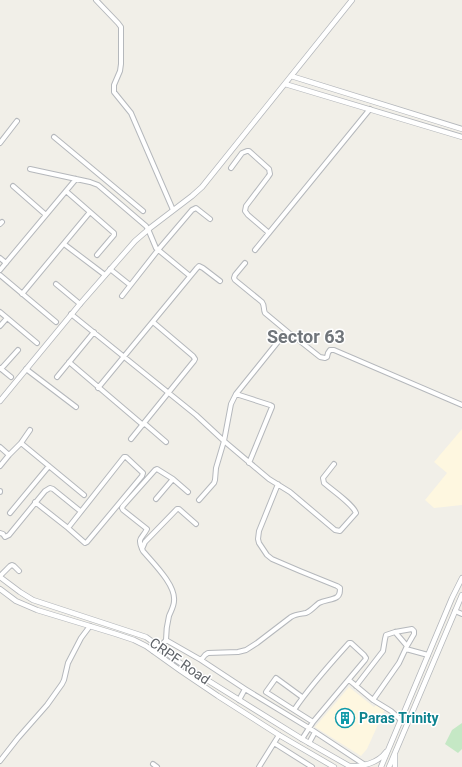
<svg xmlns="http://www.w3.org/2000/svg" width="462" height="767" font-family="Roboto,sans-serif">
	<style>
		.commercial { fill: #fef7e0 }
		.green { fill: #c5e8c5 }
		.lines { fill: none; stroke-linecap: round; stroke-linejoin: round }
		.minor-casing { stroke: #b5b8bc; stroke-width: 6 }
		.tertiary-casing { stroke: #b5b8bc; stroke-width: 6 }
		.minor { stroke: #fff; stroke-width: 4 }
		.tertiary { stroke: #fff; stroke-width: 4.5 }
		.labels { text-anchor: middle; dominant-baseline: central; stroke-width: 3; stroke-linejoin: round; paint-order: stroke }
		.street-label { font-size: 14px; fill: #5f6368; stroke: #fff }
		.culture-label { font-size: 14px; font-weight: bold; fill: #0d838f; stroke: #fff; text-anchor: start }
		.district-label { font-size: 18px; font-weight: bold; fill: #70757a; stroke: #fff }
	</style>
	<rect width="100%" height="100%" fill="#f1efe8"/>
	<path class="commercial" d="M462 429V505L434 508 425 500 447 473 434 462Z
		M349 687 374 707 377 704 385 709 367 749 361 756 315 727Z"/>
	<path class="green" d="M462 723V749L458 753 445 744 452 730Z"/>
	<g class="lines">
		<g class="minor-casing">
			<path id="minor" d="M96 0 118 23 121 27V64L120 71 114 85V92L131 113 173 210
				M54 137 143 211
				M0 143 17 121
				M231 168 242 153 247 151H249L269 169 270 174 268 177 246 206 245 211 248 215 269 233
				M30 169 90 182 98 185 146 226 148 229 156 248 190 276
				M13 186 46 215
				M66 191 114 233V235L97 255
				M0 224 2 222
				M64 244 105 275
				M255 250 370 109
				M0 258 6 263
				M245 263 235 275 234 278 235 280 262 302C265 306 263 309 265 313L289 333
				M110 269 130 285
				M0 270 76 179
				M0 275 56 322
				M56 284 80 304
				M22 294 90 212
				M122 296 158 250 192 210 196 208 210 219
				M0 312 37 343
				M71 314 196 415 224 441 269 479 290 492 335 530 340 531 356 513C353 504 332 490 324 483L323 478 334 464
				M0 326 7 318
				M69 362 143 425
				M0 368 11 377
				M1 369 18 350
				M26 369 76 407
				M57 377 94 332
				M98 388C131 348 164 308 197 268L199 266 203 268 220 281
				M236 394 270 405 272 406V407L249 463
				M144 423 166 442
				M131 439 194 361 195 359 193 356 153 322
				M21 443 30 430
				M0 447 9 455 21 443 84 495
				M0 466 9 455
				M0 492V491
				M156 499 173 479
				M199 500 214 483 215 480 216 468 224 441 231 404 236 394 285 333 291 334 320 357 325 358 327 357 328 353 330 350H334L462 405
				M35 502 68 528 85 543 87 542 142 476 143 473 126 457H124L68 528
				M10 513 49 466
				M0 533 3 534 5 537 9 535 45 491 50 488 53 489 79 510
				M142 549C137 537 142 539 147 529L123 510 122 508 123 506 155 470 157 469 173 479 188 492
				M0 576 10 566 12 565 14 566 19 571
				M455 611 462 614
				M166 640 201 660
				M406 649 428 655
				M153 651 160 647 166 640C166 631 167 624 169 616 171 611 174 606 174 601 176 585 153 563 143 551L142 549 145 542 177 509H179L196 524
				M349 680 373 700 391 711 401 720
				M356 686 383 651 385 639 386 635 395 632 412 629 414 631V634L407 646
				M245 689 309 728 365 765
				M239 700 245 689 201 660 205 655 208 653 238 652 246 650 257 643 291 617C296 614 301 614 306 613 311 611 315 606 319 603 325 600 333 600 337 597 340 595 340 592 340 588L337 586 300 571 272 559 267 555 259 543 258 539 259 531 278 484
				M373 700 399 663 407 646 395 632
				M294 710 266 692 276 678 302 697
				M302 739 313 722 365 660 366 658 364 655 351 643H349C330 664 310 686 294 710L313 722
				M274 743 312 767
				M309 743 315 732
				M0 761 18 738 47 705 62 684 64 680 68 663 81 638 90 626
				M153 764 157 767
				M259 767 279 735"/>
		</g>
		<g class="tertiary-casing">
			<path id="tertiary" d="M291 76 462 129
				M285 84 462 137
				M0 401 80 304 135 241 150 228 192 196 202 187 352 0
				M0 577 20 592 33 600 146 637 153 642 173 658 188 668 302 739 351 767
				M0 589 16 601 37 610 116 634 134 640 146 646 181 671 218 696 279 735 334 767
				M350 766C362 767 378 763 386 752
				M381 767 452 598 462 578
				M389 767 462 595
				M395 767V754"/>
		</g>
		<use href="#minor" class="minor"/>
		<use href="#tertiary" class="tertiary"/>
	</g>
	<defs>
		<g id="building-ring" transform="scale(1)"><circle r="9.5" fill="#fff" stroke="#0f9aa8" stroke-width="1.5"/><path d="M-4-6H4V6H1V3H-1V6H-4ZM-2.5-4.3h1.7v1.8h-1.7ZM.8-4.3h1.7v1.8H.8ZM-2.5-1h1.7V.8h-1.7ZM.8-1h1.7V.8H.8Z" fill="#0f9aa8"/></g>
	</defs>
	<g fill-rule="evenodd">
		<use href="#building-ring" x="345" y="718"/>
	</g>
	<g class="labels">
		<g class="street-label">
			<text transform="translate(180 661) rotate(35)">CRPF Road</text>
		</g>
		<g class="culture-label">
			<text x="359" y="718">Paras Trinity</text>
		</g>
		<g class="district-label">
			<text x="306" y="336">Sector 63</text>
		</g>
	</g>
</svg>
